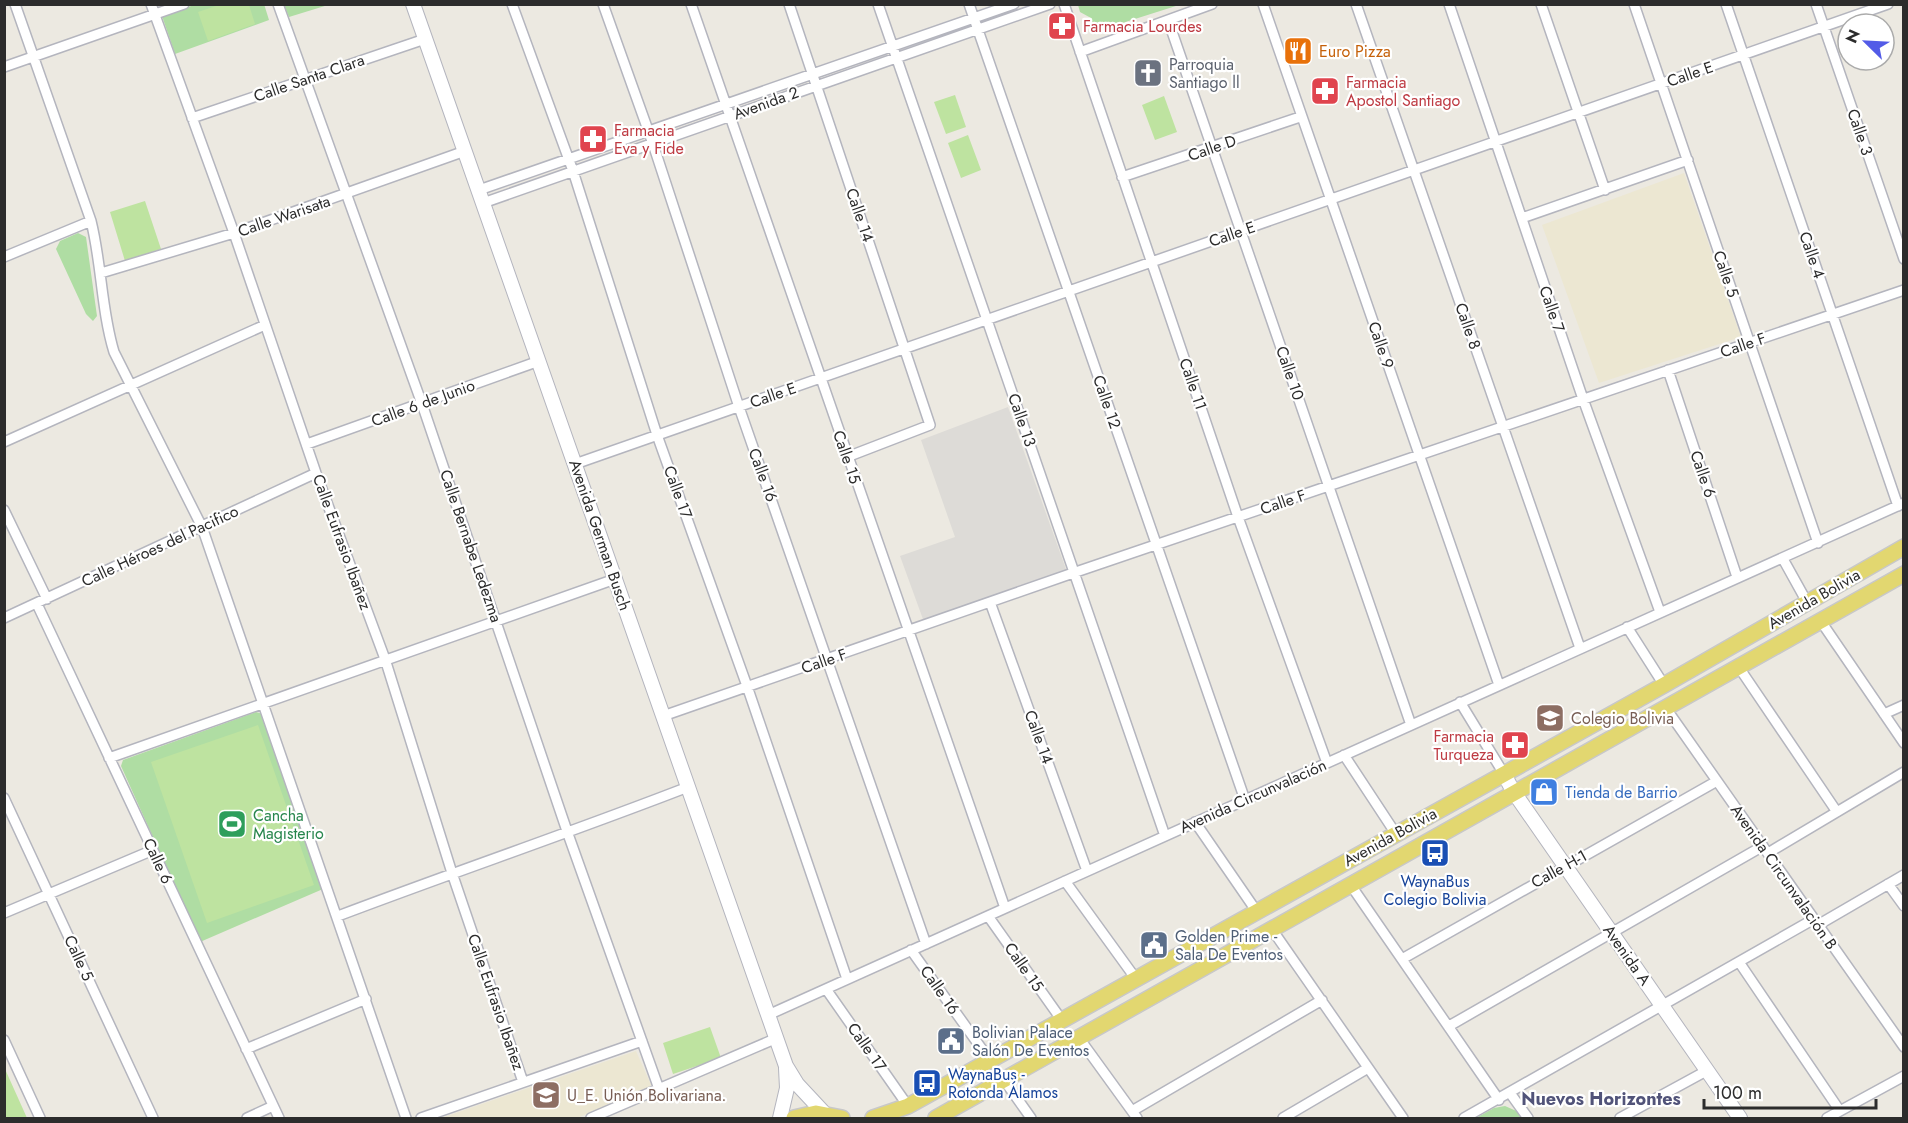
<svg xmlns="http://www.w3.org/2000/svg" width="1908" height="1123" font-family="Jost,sans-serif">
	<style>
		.education { fill: #ece7d2 }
		.green { fill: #afdda3 }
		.pitch { fill: #bee3a0 }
		.plaza { fill: #dddbd7 }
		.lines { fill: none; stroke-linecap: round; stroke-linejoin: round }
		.street-casing { stroke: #b4b5be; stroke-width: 12 }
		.secondary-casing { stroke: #b4b5be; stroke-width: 16 }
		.primary-casing { stroke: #c8c8c8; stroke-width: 18 }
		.street { stroke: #fff; stroke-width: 9 }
		.secondary { stroke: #fff; stroke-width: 14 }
		.primary { stroke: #e2d770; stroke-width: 15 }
		.labels { text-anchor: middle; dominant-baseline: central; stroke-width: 4.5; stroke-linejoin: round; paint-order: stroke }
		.health-label { font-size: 16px; fill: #be3a42; stroke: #fff; text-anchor: start }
		.food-label { font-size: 16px; fill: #c56008; stroke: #fff; text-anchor: start }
		.worship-label { font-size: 16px; fill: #5b616d; stroke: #fff; text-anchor: start }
		.street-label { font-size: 16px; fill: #2c2c2c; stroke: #fff }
		.education-label { font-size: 16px; fill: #785e54; stroke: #fff; text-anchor: start }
		.shop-label { font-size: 16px; fill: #366cbe; stroke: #fff; text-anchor: start }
		.leisure-label { font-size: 16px; fill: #27864d; stroke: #fff; text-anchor: start }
		.transit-label { font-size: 16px; fill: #164399; stroke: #fff }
		.service-label { font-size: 16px; fill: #4e5e75; stroke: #fff; text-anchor: start }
		.neighbourhood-label { font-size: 18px; font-weight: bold; fill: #515379; stroke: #fff }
	</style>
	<rect width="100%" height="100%" fill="#ece9e1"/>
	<path class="education" d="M1684 173 1741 337 1599 383 1542 225Z
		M636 1051 652 1087 577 1118H441Z"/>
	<path class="green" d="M264 4 269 20 175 54 162 16 194 5Z
		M284 5V4L328 5 289 17Z
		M1078 5V4L1179 5 1094 32 1091 18 1080 12Z
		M78 233 86 237 97 316 93 321 86 314 56 249 60 241Z
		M256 712 263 714 323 889 200 942 121 766 123 760Z
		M1505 1106 1521 1113 1525 1118H1476L1494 1108Z"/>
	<path class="pitch" d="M219 5H249L255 24 208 41 198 12Z
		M955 95 966 127 946 134 934 102Z
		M1164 96 1177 132 1155 140 1142 105Z
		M968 135 981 170 961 178 948 143Z
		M145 201 161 249 125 261 110 212Z
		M258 725 314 885 207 923 151 762Z
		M710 1027 721 1058 673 1074 663 1043Z
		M4 1069H5L27 1118H5Z"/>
	<path class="plaza" d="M1008 407 1067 572 924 622 900 556 955 537 921 440Z"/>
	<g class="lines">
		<g class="street-casing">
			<path id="street" d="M15 4 91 221C102 265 101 309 114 352L202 527 406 1118
				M151 4 234 233 316 473 385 659 452 873 523 1082
				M278 4 422 404 568 834 659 1089
				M512 4 573 171 657 435 747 686 847 979
				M603 4 653 144 739 407 926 944
				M691 4 1005 908
				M789 4 930 425 847 457
				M878 4 1165 836
				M969 4 1245 800
				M1064 4 1238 517 1327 763
				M1263 4 1499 685
				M1356 4 1580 648
				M1449 4 1583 399 1660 612
				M1541 4 1605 190
				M1634 4 1818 543
				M1726 4 1898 506
				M1816 4 1904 259
				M1168 20 1411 725
				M1080 52 1212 4
				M4 67 184 4
				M192 118 425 39
				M1122 177 1300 117
				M479 190 1014 4
				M483 203 1050 4
				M1522 218 1688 160
				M4 257 91 221
				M101 273 234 233 465 151
				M1668 370 1737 577
				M4 442 265 325
				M307 444 539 361
				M575 464 1888 4
				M4 510 47 599
				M1783 559 1808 604
				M990 602 1087 871
				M37 604 279 1118
				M4 618 316 473
				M1820 620 1904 743
				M1627 627 1664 685
				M1738 666 1837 812
				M1460 702 1504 774
				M1665 707 1904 1047
				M1884 714 1904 705
				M663 716 1073 573 1904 290
				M1344 755 1396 834
				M109 758 615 579
				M4 798 153 1118
				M1195 822 1257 912
				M1768 853 1904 772
				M1065 881 1136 979
				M1350 884 1499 1100
				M1888 884 1904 906
				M4 913 153 850
				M338 916C454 872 572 832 688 787
				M988 916 1061 1019
				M1818 925 1904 875
				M1271 928 1403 1118
				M911 950 989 1059
				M1402 959 1717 781
				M1739 962 1840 1111
				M826 989 908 1106
				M768 1015 1904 503
				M1449 1026 1763 846
				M1079 1038 1137 1118
				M4 1040 40 1118
				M246 1049 366 999
				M1004 1080 1031 1118
				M1510 1093 1528 1118
				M1132 1111 1322 1000
				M247 1118 273 1106
				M421 1118 642 1041
				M591 1118 777 1038
				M1283 1118 1368 1068
				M1464 1118 1814 919
				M1620 1118 1708 1070
				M1827 1118 1904 1076"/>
		</g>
		<g class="secondary-casing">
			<path id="secondary" d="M413 4 786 1066 797 1084 825 1114
				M1504 774 1513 791 1740 1118
				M780 1118 787 1088 786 1068"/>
		</g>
		<g class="primary-casing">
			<path id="primary" d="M794 1118 816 1113 842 1118
				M873 1118 908 1106 1664 685 1904 547
				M936 1118 1904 574"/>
		</g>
		<use href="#street" class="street"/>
		<use href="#secondary" class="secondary"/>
		<use href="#primary" class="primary"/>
	</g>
	<defs>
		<g id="pharmacy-square" transform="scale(1.5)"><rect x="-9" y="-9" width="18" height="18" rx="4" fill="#e0444e" stroke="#fff"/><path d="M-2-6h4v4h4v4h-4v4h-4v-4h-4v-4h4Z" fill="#fff"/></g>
		<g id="restaurant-square" transform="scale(1.5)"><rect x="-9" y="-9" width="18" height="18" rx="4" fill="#e8710a" stroke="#fff"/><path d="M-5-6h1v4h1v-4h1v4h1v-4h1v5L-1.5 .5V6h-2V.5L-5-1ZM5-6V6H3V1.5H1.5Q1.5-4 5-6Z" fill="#fff"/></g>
		<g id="church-square" transform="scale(1.5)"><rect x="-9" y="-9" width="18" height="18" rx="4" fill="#6b7280" stroke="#fff"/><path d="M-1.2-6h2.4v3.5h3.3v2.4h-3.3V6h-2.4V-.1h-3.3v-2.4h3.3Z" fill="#fff"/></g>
		<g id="school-square" transform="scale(1.5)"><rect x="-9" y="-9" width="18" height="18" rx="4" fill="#8d6e63" stroke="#fff"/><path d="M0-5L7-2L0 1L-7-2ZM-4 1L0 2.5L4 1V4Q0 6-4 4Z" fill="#fff"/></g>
		<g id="shop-square" transform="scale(1.5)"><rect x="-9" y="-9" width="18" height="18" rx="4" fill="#3f7fe0" stroke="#fff"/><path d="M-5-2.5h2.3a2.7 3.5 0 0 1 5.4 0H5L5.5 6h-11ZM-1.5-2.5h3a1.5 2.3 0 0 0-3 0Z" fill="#fff"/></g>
		<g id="stadium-square" transform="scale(1.5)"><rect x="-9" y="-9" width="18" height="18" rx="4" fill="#2e9e5b" stroke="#fff"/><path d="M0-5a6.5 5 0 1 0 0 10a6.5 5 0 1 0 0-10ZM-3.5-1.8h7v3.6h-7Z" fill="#fff"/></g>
		<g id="bus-square" transform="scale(1.5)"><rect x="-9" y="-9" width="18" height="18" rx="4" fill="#1a4fb4" stroke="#fff"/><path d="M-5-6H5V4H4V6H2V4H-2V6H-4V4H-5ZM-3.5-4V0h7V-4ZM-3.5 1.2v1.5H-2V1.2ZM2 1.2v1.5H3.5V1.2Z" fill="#fff"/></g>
		<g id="civic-square" transform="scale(1.5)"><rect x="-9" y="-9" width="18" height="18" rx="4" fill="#5c6f8a" stroke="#fff"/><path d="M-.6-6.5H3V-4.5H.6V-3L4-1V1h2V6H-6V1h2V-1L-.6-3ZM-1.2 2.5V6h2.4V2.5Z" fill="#fff"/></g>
	</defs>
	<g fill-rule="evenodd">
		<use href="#pharmacy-square" x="1062" y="26"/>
		<use href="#restaurant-square" x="1298" y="51"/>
		<use href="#church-square" x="1148" y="73"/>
		<use href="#pharmacy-square" x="1325" y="91"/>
		<use href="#pharmacy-square" x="593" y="139"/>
		<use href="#school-square" x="1550" y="718"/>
		<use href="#pharmacy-square" x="1515" y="745"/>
		<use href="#shop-square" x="1544" y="792"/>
		<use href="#stadium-square" x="232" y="824"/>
		<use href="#bus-square" x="1435" y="853"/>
		<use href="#civic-square" x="1154" y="945"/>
		<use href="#civic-square" x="951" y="1041"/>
		<use href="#bus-square" x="927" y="1083"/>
		<use href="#school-square" x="546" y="1095"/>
	</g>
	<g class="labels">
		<g class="health-label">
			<text x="1083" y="26">Farmacia Lourdes</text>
			<text x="1346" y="82">Farmacia<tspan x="1346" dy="18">Apostol Santiago</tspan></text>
			<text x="614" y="130">Farmacia<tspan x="614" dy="18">Eva y Fide</tspan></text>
			<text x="1494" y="736" text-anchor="end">Farmacia<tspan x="1494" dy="18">Turqueza</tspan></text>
		</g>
		<g class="food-label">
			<text x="1319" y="51">Euro Pizza</text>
		</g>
		<g class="worship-label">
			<text x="1169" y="64">Parroquia<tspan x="1169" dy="18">Santiago ll</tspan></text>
		</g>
		<g class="street-label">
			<text transform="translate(1690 74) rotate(-19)">Calle E</text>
			<text transform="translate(309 78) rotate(-19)">Calle Santa Clara</text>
			<text transform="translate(766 103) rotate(-20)">Avenida 2</text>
			<text transform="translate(1860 132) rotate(71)">Calle 3</text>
			<text transform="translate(1212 148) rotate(-19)">Calle D</text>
			<text transform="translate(860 215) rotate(71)">Calle 14</text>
			<text transform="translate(284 216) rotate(-19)">Calle Warisata</text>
			<text transform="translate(1232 234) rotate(-19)">Calle E</text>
			<text transform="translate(1812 255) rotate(71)">Calle 4</text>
			<text transform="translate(1726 274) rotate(71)">Calle 5</text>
			<text transform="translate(1552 309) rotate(71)">Calle 7</text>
			<text transform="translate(1468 326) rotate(71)">Calle 8</text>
			<text transform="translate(1381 345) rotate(71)">Calle 9</text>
			<text transform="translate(1743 345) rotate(-19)">Calle F</text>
			<text transform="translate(1290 373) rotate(71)">Calle 10</text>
			<text transform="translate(1193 384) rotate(71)">Calle 11</text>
			<text transform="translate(773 395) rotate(-19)">Calle E</text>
			<text transform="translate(1107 402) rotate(71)">Calle 12</text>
			<text transform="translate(423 403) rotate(-20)">Calle 6 de Junio</text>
			<text transform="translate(1022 420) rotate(71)">Calle 13</text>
			<text transform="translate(847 457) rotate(71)">Calle 15</text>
			<text transform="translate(1703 474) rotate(71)">Calle 6</text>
			<text transform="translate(763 475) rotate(70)">Calle 16</text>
			<text transform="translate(678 492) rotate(70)">Calle 17</text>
			<text transform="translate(1283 502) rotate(-19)">Calle F</text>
			<text transform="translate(600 535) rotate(71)">Avenida German Busch</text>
			<text transform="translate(342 542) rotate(70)">Calle Eufrasio Ibañez</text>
			<text transform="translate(160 546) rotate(-25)">Calle Héroes del Pacifico</text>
			<text transform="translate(471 546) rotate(71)">Calle Bernabe Ledezma</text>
			<text transform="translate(1814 599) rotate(-30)">Avenida Bolivia</text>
			<text transform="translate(824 661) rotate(-19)">Calle F</text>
			<text transform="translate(1039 737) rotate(70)">Calle 14</text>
			<text transform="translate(1253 796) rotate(-24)">Avenida Circunvalación</text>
			<text transform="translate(1390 837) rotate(-29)">Avenida Bolivia</text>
			<text transform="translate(158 861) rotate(65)">Calle 6</text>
			<text transform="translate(1559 869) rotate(-29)">Calle H-1</text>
			<text transform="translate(1784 877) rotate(55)">Avenida Circunvalación B</text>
			<text transform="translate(1627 955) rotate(55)">Avenida A</text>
			<text transform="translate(79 958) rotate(65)">Calle 5</text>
			<text transform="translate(1024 967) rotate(55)">Calle 15</text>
			<text transform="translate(940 990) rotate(55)">Calle 16</text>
			<text transform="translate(496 1002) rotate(71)">Calle Eufrasio Ibañez</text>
			<text transform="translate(867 1047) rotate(55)">Calle 17</text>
		</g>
		<g class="education-label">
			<text x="1571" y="718">Colegio Bolivia</text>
			<text x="567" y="1095">U_E. Unión Bolivariana.</text>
		</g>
		<g class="shop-label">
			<text x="1565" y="792">Tienda de Barrio</text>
		</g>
		<g class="leisure-label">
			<text x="253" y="815">Cancha<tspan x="253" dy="18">Magisterio</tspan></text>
		</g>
		<g class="transit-label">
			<text x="1435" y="881">WaynaBus<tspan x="1435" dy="18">Colegio Bolivia</tspan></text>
			<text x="948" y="1074" text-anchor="start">WaynaBus -<tspan x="948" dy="18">Rotonda Álamos</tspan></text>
		</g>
		<g class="service-label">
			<text x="1175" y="936">Golden Prime -<tspan x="1175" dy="18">Sala De Eventos</tspan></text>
			<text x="972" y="1032">Bolivian Palace<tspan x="972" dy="18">Salón De Eventos</tspan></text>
		</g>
		<g class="neighbourhood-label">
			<text x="1601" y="1099">Nuevos Horizontes</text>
		</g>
	</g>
	<rect width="1908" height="1123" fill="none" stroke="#2c2c2c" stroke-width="12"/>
	<g transform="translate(1866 42) rotate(294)"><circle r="28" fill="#ffffff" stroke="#ababab" stroke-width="1.5"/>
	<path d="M0-4.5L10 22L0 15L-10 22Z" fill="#535be7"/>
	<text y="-9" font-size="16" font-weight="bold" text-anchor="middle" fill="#2c2c2c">N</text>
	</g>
	<path d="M1704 1099v9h172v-9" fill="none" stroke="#2c2c2c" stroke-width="3"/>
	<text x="1713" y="1099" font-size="18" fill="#2c2c2c" stroke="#ffffff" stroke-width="4.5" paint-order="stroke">100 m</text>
</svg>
